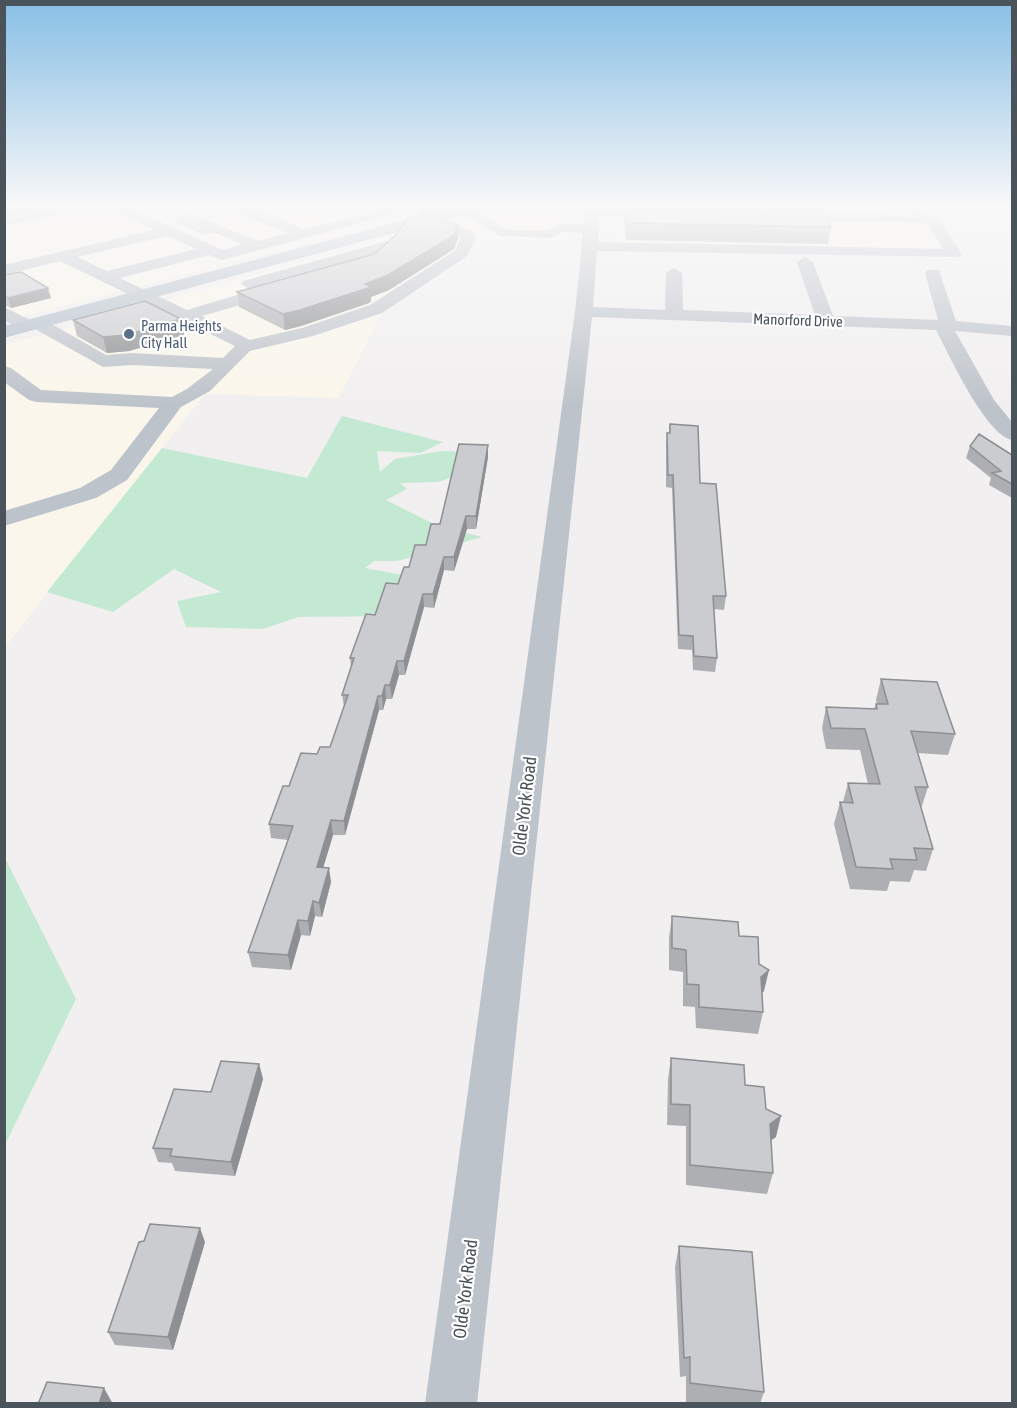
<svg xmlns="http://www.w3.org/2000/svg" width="1017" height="1408" font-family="'Asap Condensed',sans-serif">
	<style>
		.commercial { fill: #faf6eb }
		.green { fill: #c3e9d3 }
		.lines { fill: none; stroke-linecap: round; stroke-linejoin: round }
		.minor { fill: #bdc3ca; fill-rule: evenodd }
		.major { fill: #b2beca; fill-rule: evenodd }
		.wall { fill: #aeafb3 }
		.shaded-wall { fill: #8d8f92 }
		.building { fill: #caccd0; stroke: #8d8f92; stroke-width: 1.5 }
		.service-dot { fill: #5c6f8a; stroke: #fff; stroke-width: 2 }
		.labels { text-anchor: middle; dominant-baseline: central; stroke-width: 4.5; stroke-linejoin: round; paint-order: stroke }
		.far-street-label { font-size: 15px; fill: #4a525a; stroke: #fff }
		.far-service-label { font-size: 15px; fill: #4e5e75; stroke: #fff; text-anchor: start }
		.street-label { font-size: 18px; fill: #4a525a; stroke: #fff }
	</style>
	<rect width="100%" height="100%" fill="#f1efef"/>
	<path class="commercial" d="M5 208H139L176 224 238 208H419L388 216 397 220 5 321Z
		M510 208H572L567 242 494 238 450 225Z
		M624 208H932L958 251 950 258 620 249Z
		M432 225 485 243 382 312 339 398 205 394 5 647V345L148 306 209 336 151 304Z"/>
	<path class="green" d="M342 416 443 442 420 453 377 451 380 472 395 459 442 451 471 452 478 468 438 482 400 483 407 489 386 500 438 526 482 537 397 561H374L365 568 424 579 393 616 298 617 263 629 186 627 177 601 221 592 174 569 113 612 47 592 162 448 307 478Z
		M5 858 76 999 5 1145H4Z"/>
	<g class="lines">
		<path class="minor" d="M49 208H78L71 212 4 226V218Z
			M110 208H130L223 250 242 244 213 232 206 235 201 234 172 220 190 213 258 241 288 233 236 213 235 208H254L304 229 391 208H417L222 260 209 255 120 278 187 310 270 285H282L284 289 282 293 202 316 250 340 302 328 370 305 456 250 461 237 420 223 418 220 420 217H430L473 231 476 239 467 256 382 313 313 336 250 351 210 391 181 407 127 480 96 498 4 526V511L80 488 111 470 159 408 36 402 29 400 4 382V366L11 368 41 390 172 397 187 389 213 369 132 365 103 367 35 329 22 330 4 320V307L30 320 43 319 106 355 132 353 223 358 235 346 60 261 4 275V265L154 230ZM167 236 196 249 107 271 77 257Z
			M463 208 485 215 504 228 515 230H547L560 224H584L586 208 665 209 672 213 665 217 599 216 598 242 943 249 927 223 785 220 778 216 785 212 913 215 908 208H922L925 213 937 217 962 254 959 257 597 251 593 307 665 310 666 273 674 268 682 273 683 310 815 315 797 262 805 257 813 262 833 316 938 320 925 273 927 270H939L956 321 1012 326V336L955 331 994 400 1012 422V440C986 435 949 355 936 330L592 317 477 1404H425L575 312 583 233 563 232 550 238 500 236 475 221 443 209Z
			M387 241 392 243 395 246 392 249 249 289 241 284 243 281Z"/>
		<path class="major" d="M451 208H477L475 211 4 338V326Z"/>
	</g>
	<path class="wall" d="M625 208H822L831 227 828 244 626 240 624 219Z
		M458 238 454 249 389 290 371 297V301L369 303 301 326 285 330 239 307 237 292 374 254Z
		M4 275 51 298 11 308 4 305Z
		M181 319 184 335 129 351 107 353 77 336 73 320Z
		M670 424 700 483 726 596 724 610 714 609 717 658 715 672 693 670 692 650 678 649 672 488 666 487V445L667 433H669Z
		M970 446 1012 455V498L989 485 991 478 966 458Z
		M488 457 476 529H467L454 571 444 570 434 608 424 607 405 675H399L392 699H386L383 710H379L345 835H333L323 867 331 882 322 917 315 916 310 936 301 935 291 970 252 967 248 952 288 840 271 838 269 824 289 786 317 754 330 747 344 706 342 695 351 667 350 658 375 615 398 584 409 567Z
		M881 679 955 734 948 755 918 753 928 787 921 809 933 849 926 871 914 870 910 882 890 881 887 891 850 889 834 824 840 802H843L848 783 868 784 860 750 826 749 822 728 826 707 874 709 876 704H877L876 700Z
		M672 916 739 936 759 964 764 991 762 993 763 1012 758 1034 696 1028 695 1007 683 1006V972L669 970V938Z
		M671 1058 745 1085 766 1109 776 1137 771 1140 773 1173 767 1194 686 1185V1126L667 1125 668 1079Z
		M259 1064 263 1079 235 1176 175 1171 172 1163 158 1162 153 1148 211 1092Z
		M205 1242 173 1350 115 1345 108 1332Z
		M679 1246 764 1392 760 1404H699L686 1402V1376L680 1377 675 1267Z"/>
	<path class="shaded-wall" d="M4 208H39L4 218Z
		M423 208H438L421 214 420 209Z
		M458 225V238L454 249 389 290 371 297V301L369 303 301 326 285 330 283 314 365 284Z
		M48 288 51 298 11 308 8 298Z
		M181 319 184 335 129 351 107 353 103 337Z
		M488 445V457L476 529V516Z
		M466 516 467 529 454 571V557Z
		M444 557V570L434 608 433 594Z
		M423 594 424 607 405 675 404 661Z
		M397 661 399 675 392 699 390 685Z
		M385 685 386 699 383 710 382 696Z
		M378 696 379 710 345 835 344 821Z
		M331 820 333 835 319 882 317 867Z
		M329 868 331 882 322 917 319 903Z
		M313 901 315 916 310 936 308 921Z
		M298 920 301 935 291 970 288 955Z
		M769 970 764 991 756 999 761 977Z
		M259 1064 263 1079 235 1176 231 1162Z
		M781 1116 776 1137 764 1145 770 1124Z
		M200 1228 205 1242 173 1350 168 1337Z
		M104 1388 113 1404H99Z"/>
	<path class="building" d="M626 208H822L831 227 627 223Z
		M424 214 458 225 454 235 388 275 365 284 370 286 368 288 300 310 283 314 237 292 374 254 396 235 408 218Z
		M21 272 48 288 8 298 4 296V275Z
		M145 301 181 319 126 335 103 337 73 320Z
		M670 424 698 426 700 483 716 484 726 596H713L717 658 694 656 693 636 679 635 673 475H668L667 433H670Z
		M979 434 1012 455V484L992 473 1001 471 970 446Z
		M459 444 488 445 476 516H466L454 557H444L433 594H423L404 661H397L390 685H385L382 696H378L344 821 331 820 317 867 329 868 319 903 313 901 308 921 298 920 288 955 248 952 293 826 269 824 283 786H289L301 753 317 754 320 747H330L348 695H342L354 658H350L366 614 375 615 386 583 398 584 404 567H409L415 545H426L431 524H440Z
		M881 679 937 682 955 734 911 731 928 787H915L933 849 914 848 917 860 890 859 893 869 856 867 840 802 853 803 848 783 880 784 865 729 831 728 826 707 877 709 876 704H888Z
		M672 916 738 922 739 936 758 937 759 964 769 970 761 977 763 1012 699 1007V985L687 984 686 950 672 948Z
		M671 1058 744 1065 745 1085 764 1087 766 1109 781 1116 770 1124 773 1173 690 1165V1105L671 1104Z
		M221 1061 259 1064 231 1162 170 1156 172 1149 153 1148 174 1089 211 1092Z
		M150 1224 200 1228 168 1337 108 1332 139 1242 144 1241Z
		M679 1246 752 1252 764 1392 690 1383V1357L684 1358Z
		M47 1382 104 1388 99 1404H38Z"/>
	<linearGradient id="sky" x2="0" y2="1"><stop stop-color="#87bfe5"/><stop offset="0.51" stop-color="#f9f8f8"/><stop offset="1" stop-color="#f9f8f8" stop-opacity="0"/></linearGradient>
	<rect width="1017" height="406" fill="url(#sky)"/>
	<circle class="service-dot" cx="129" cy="334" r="6"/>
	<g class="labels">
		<g class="far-street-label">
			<text transform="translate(798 320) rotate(2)">Manorford Drive</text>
		</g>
		<g class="far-service-label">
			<text x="141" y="325">Parma Heights<tspan x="141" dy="17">City Hall</tspan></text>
		</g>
		<g class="street-label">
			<text transform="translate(524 806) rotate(-83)">Olde York Road</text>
			<text transform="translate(465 1289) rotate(-83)">Olde York Road</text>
		</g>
	</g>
	<rect width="1017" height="1408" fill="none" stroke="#4a525a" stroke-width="12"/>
</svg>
